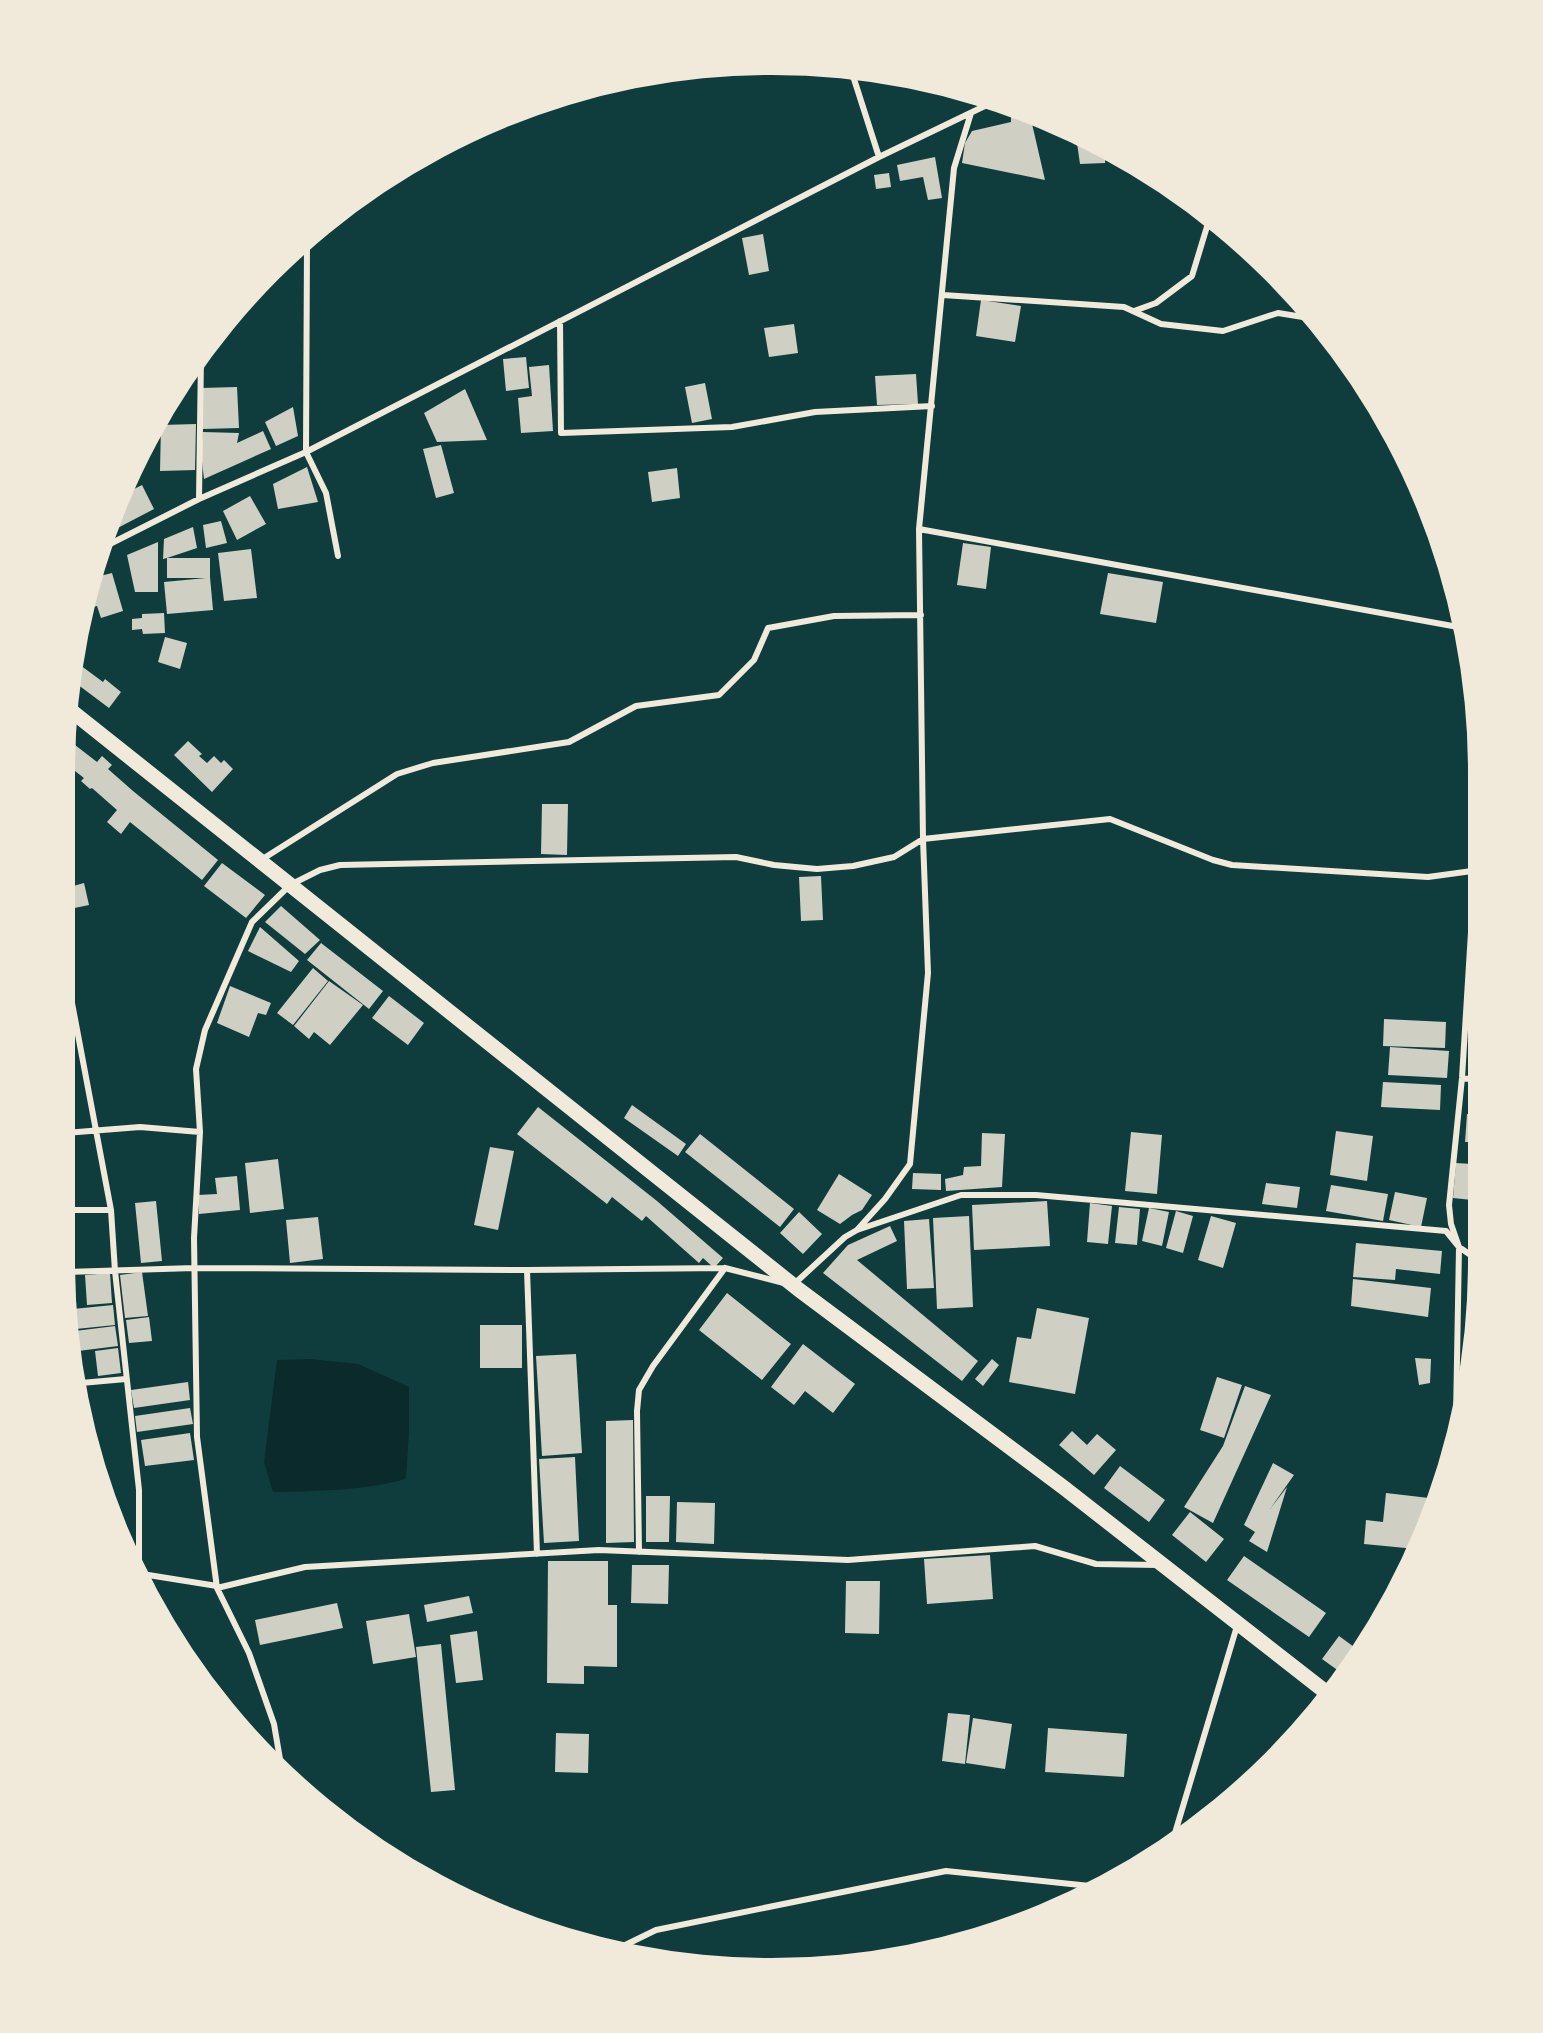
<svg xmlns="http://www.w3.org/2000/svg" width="1543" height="2033" font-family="'Noto Sans',sans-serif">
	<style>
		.water { fill: #0a2a2b }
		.building { fill: #cfcfc3 }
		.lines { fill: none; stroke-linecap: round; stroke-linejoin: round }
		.minor { stroke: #f1e9da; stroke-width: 6 }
		.primary { stroke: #f1e9da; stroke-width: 15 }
	</style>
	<rect width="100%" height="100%" fill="#0f3d3e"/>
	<path class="water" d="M311 1359 358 1364 409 1387V1431L406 1479C362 1491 318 1491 273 1492L264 1462 277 1360Z"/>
	<path class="building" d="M1021 112 1030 115 1045 180 962 163 965 143 972 131 1011 122V114Z
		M1076 136 1106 152 1105 163 1080 164Z
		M935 157 942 198 928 200 923 177 900 181 897 165Z
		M889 173 891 187 876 189 874 175Z
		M763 234 769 271 749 275 742 238Z
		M981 300 1021 306 1015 342 976 336Z
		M794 324 798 353 769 357 764 328Z
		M526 357 529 388 506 391 503 359Z
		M549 365 553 431 521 433 518 398 532 396 529 367Z
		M916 374 918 404 877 405 875 376Z
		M705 383 712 419 692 423 685 387Z
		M237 387 239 428 203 429 201 388Z
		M465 389 487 440 437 442 424 413Z
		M293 407 298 436 276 446 265 422Z
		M196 424 195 470 160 471 161 425Z
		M263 431 271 449 204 479 201 453 203 432 239 433 237 443Z
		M441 445 454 493 436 498 423 449Z
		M307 467 318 502 278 509 273 484Z
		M677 468 680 498 652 502 648 472Z
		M142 485 154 509 110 532 124 494Z
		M250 496 266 524 237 540 223 511Z
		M221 521 227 543 206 548 203 525Z
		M193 527 197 548 167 558H210V577L213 610 167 614 164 582 206 578H167V558L163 559 164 539Z
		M158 542V592H135L127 555Z
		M963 543 991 547 986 589 957 585Z
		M251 549 257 598 224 601 218 553Z
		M112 573 123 611 101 618 97 606 85 609 89 588 92 578Z
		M1108 573 1163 582 1156 623 1100 614Z
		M164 613 165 633 143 634 142 629 132 630V619L142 618V614Z
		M165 637 187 643 180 669 158 662Z
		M76 662 103 682 105 679 121 692 109 708 73 681Z
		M66 738 97 762 102 756 112 765 108 769 133 791 218 860 202 880 130 822 121 834 107 822 117 810 92 788 90 789 81 781 84 778 66 764Z
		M188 741 202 754 199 756 207 763 214 756 221 763 224 760 233 769 212 792 174 755Z
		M542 804H568L567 855 541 854Z
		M222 863 265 895 246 918 204 886Z
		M821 876 823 920 801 921 799 877Z
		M84 883 89 905 65 910 66 888Z
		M281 906 320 940 305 954 265 922Z
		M260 927 299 961 291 972 248 951Z
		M321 943 383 991 369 1009 307 960Z
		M313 968 328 981 293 1025 277 1013Z
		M329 981 363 1005 330 1045 314 1032 309 1039 294 1026Z
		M230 986 271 1003 266 1015 258 1013 249 1037 217 1023Z
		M389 996 424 1023 408 1045 372 1018Z
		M1384 1019 1446 1022 1445 1048 1383 1046Z
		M1390 1047 1449 1051 1447 1078 1388 1075Z
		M1383 1082 1441 1085 1440 1110 1381 1107Z
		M632 1105 686 1144 678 1156 624 1118Z
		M538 1107 657 1201 723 1258 714 1268 703 1258 699 1263 646 1216 642 1221 612 1197 607 1204 517 1134Z
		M1467 1114H1472V1142H1465Z
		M1336 1131 1373 1136 1367 1181 1330 1175Z
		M1131 1132 1162 1135 1157 1194 1125 1191Z
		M982 1133 1005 1134 1002 1187 946 1191 945 1179 963 1175 964 1167 981 1166Z
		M700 1134 794 1209 780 1227 685 1152Z
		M490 1147 514 1151 498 1230 474 1225Z
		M278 1159 284 1209 250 1213 245 1163Z
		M1456 1163 1472 1164V1200L1453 1198Z
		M913 1173 941 1174V1190L912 1189Z
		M839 1174 872 1195 862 1210 852 1215 840 1224 817 1210Z
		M237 1176 240 1210 199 1214 198 1195 217 1194 215 1178Z
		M1266 1183 1300 1187 1297 1208 1262 1204Z
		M1331 1185 1388 1194 1383 1221 1326 1211Z
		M1395 1192 1427 1198 1421 1227 1389 1220Z
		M156 1201 162 1261 141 1263 135 1203Z
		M1047 1201 1050 1246 974 1250 972 1205Z
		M1090 1203 1112 1206 1108 1244 1087 1242Z
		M1119 1207 1140 1209 1137 1245 1115 1243Z
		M1149 1208 1169 1212 1162 1246 1142 1241Z
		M1176 1211 1193 1216 1183 1253 1166 1248Z
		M799 1212 822 1234 803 1254 780 1233Z
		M969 1216 973 1307 937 1309 933 1218Z
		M1211 1216 1236 1223 1223 1268 1198 1260Z
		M318 1217 323 1259 290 1263 286 1220Z
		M929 1219 934 1288 907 1289 904 1221Z
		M890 1226 897 1241 857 1260 978 1361 962 1381 823 1273 848 1245Z
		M1356 1243 1442 1251 1440 1274 1396 1269 1395 1280 1353 1277Z
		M142 1272 148 1316 125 1318 120 1275Z
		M110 1273 112 1303 87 1305 85 1275Z
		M1353 1279 1431 1288 1428 1317 1351 1306Z
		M727 1293 791 1344 762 1380 699 1330Z
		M113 1305 115 1325 76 1329 73 1309Z
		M1037 1308 1089 1318 1075 1394 1009 1382 1017 1337 1031 1339Z
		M149 1317 152 1341 129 1343 126 1320Z
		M480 1325H522V1368H480Z
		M115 1326 118 1346 78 1351 75 1331Z
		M803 1344 855 1384 833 1413 805 1391 794 1405 771 1387Z
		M118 1348 121 1373 98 1376 95 1351Z
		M576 1354 582 1453 542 1456 536 1356Z
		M1415 1358 1431 1359 1430 1383 1419 1385Z
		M992 1359 999 1365 983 1386 975 1379Z
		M1217 1377 1242 1385 1224 1438 1200 1430Z
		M188 1382 190 1400 134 1408 131 1390Z
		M1245 1386 1271 1395 1213 1523 1184 1507 1223 1446Z
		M190 1408 193 1424 137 1432 135 1416Z
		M633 1420 634 1542 606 1543V1421Z
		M1072 1431 1087 1445 1097 1434 1116 1450 1094 1475 1059 1445Z
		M190 1433 194 1460 145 1466 141 1440Z
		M575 1457 579 1541 544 1543 539 1459Z
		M1273 1463 1294 1475 1270 1509 1287 1487 1267 1552 1249 1541 1255 1532 1244 1525Z
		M1120 1466 1165 1500 1149 1522 1104 1488Z
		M1386 1493 1429 1498 1428 1519 1425 1532 1416 1549 1364 1544 1366 1520 1383 1522Z
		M646 1496H670L669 1542H646Z
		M677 1502 715 1503 714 1544 676 1542Z
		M1190 1512 1224 1539 1206 1562 1172 1535Z
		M990 1555 993 1599 927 1604 924 1559Z
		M1244 1556 1326 1613 1309 1637 1227 1580Z
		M548 1561H608V1605H617V1667L584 1666V1684L547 1683Z
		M632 1565H669L668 1604 631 1603Z
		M846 1581H880L879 1634 845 1633Z
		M469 1596 473 1613 427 1622 424 1605Z
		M337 1603 343 1628 260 1645 255 1620Z
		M409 1614 416 1657 373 1664 366 1621Z
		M477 1631 483 1680 456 1683 450 1635Z
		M1339 1636 1361 1652 1343 1674 1322 1659Z
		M441 1644 455 1790 431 1792 416 1647Z
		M948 1713 970 1715 965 1764 942 1761Z
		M973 1718 1012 1724 1005 1769 966 1763Z
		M1048 1728 1127 1734 1124 1777 1045 1772Z
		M556 1733 589 1734 588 1773 555 1772Z"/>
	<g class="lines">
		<path class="minor" d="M849 72 854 79 879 157
			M307 242 306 452 326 493 338 556
			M943 295 1124 307 1161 324 1223 331 1278 313 1309 318
			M1134 311 1156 303 1192 276 1209 220
			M560 321 561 433 732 427 815 412 932 406
			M199 499 201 357
			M919 529 1458 627
			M104 547 199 499 306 452 879 157 991 103
			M261 860 397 774 433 763 569 742 636 706 719 695 754 660 768 628 834 616 921 615
			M65 979 72 1003 111 1210 115 1271 139 1490V1566
			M1462 1078 1472 1079
			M65 1133 140 1127 200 1132
			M65 1210H111
			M857 1230 885 1199 910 1164 928 973 923 839 919 529 954 168 971 113
			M527 1270 537 1554
			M66 1272 194 1268 527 1270 725 1268 784 1283
			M793 1285 845 1237 857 1230 961 1195H1036L1446 1231 1459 1247 1472 1256
			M81 1383 126 1379
			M1456 1417 1459 1247 1451 1224 1449 1205 1462 1078 1472 916
			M639 1552 637 1411 639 1390 653 1366 725 1268
			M142 1574 217 1586
			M217 1588 305 1567 599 1550 848 1560 1035 1546 1096 1564 1158 1565
			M282 1771 274 1724 249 1653 217 1588 197 1437 194 1238 200 1132 196 1069 205 1030 252 922 290 885 320 870 340 865 736 857 774 865 817 869 853 866 894 857 923 839 1110 819 1213 860 1232 865 1428 877 1472 871
			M1172 1843 1237 1626
			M617 1949 656 1930 946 1871 1090 1886"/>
		<path class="primary" d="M69 709 798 1289 1063 1487 1327 1693"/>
	</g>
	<path d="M0 0H1543V2033H0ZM771 75H772A696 696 0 0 1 1468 771V1262A696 696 0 0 1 772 1958H771A696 696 0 0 1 75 1262V771A696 696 0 0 1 771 75Z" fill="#f1e9da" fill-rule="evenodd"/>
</svg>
